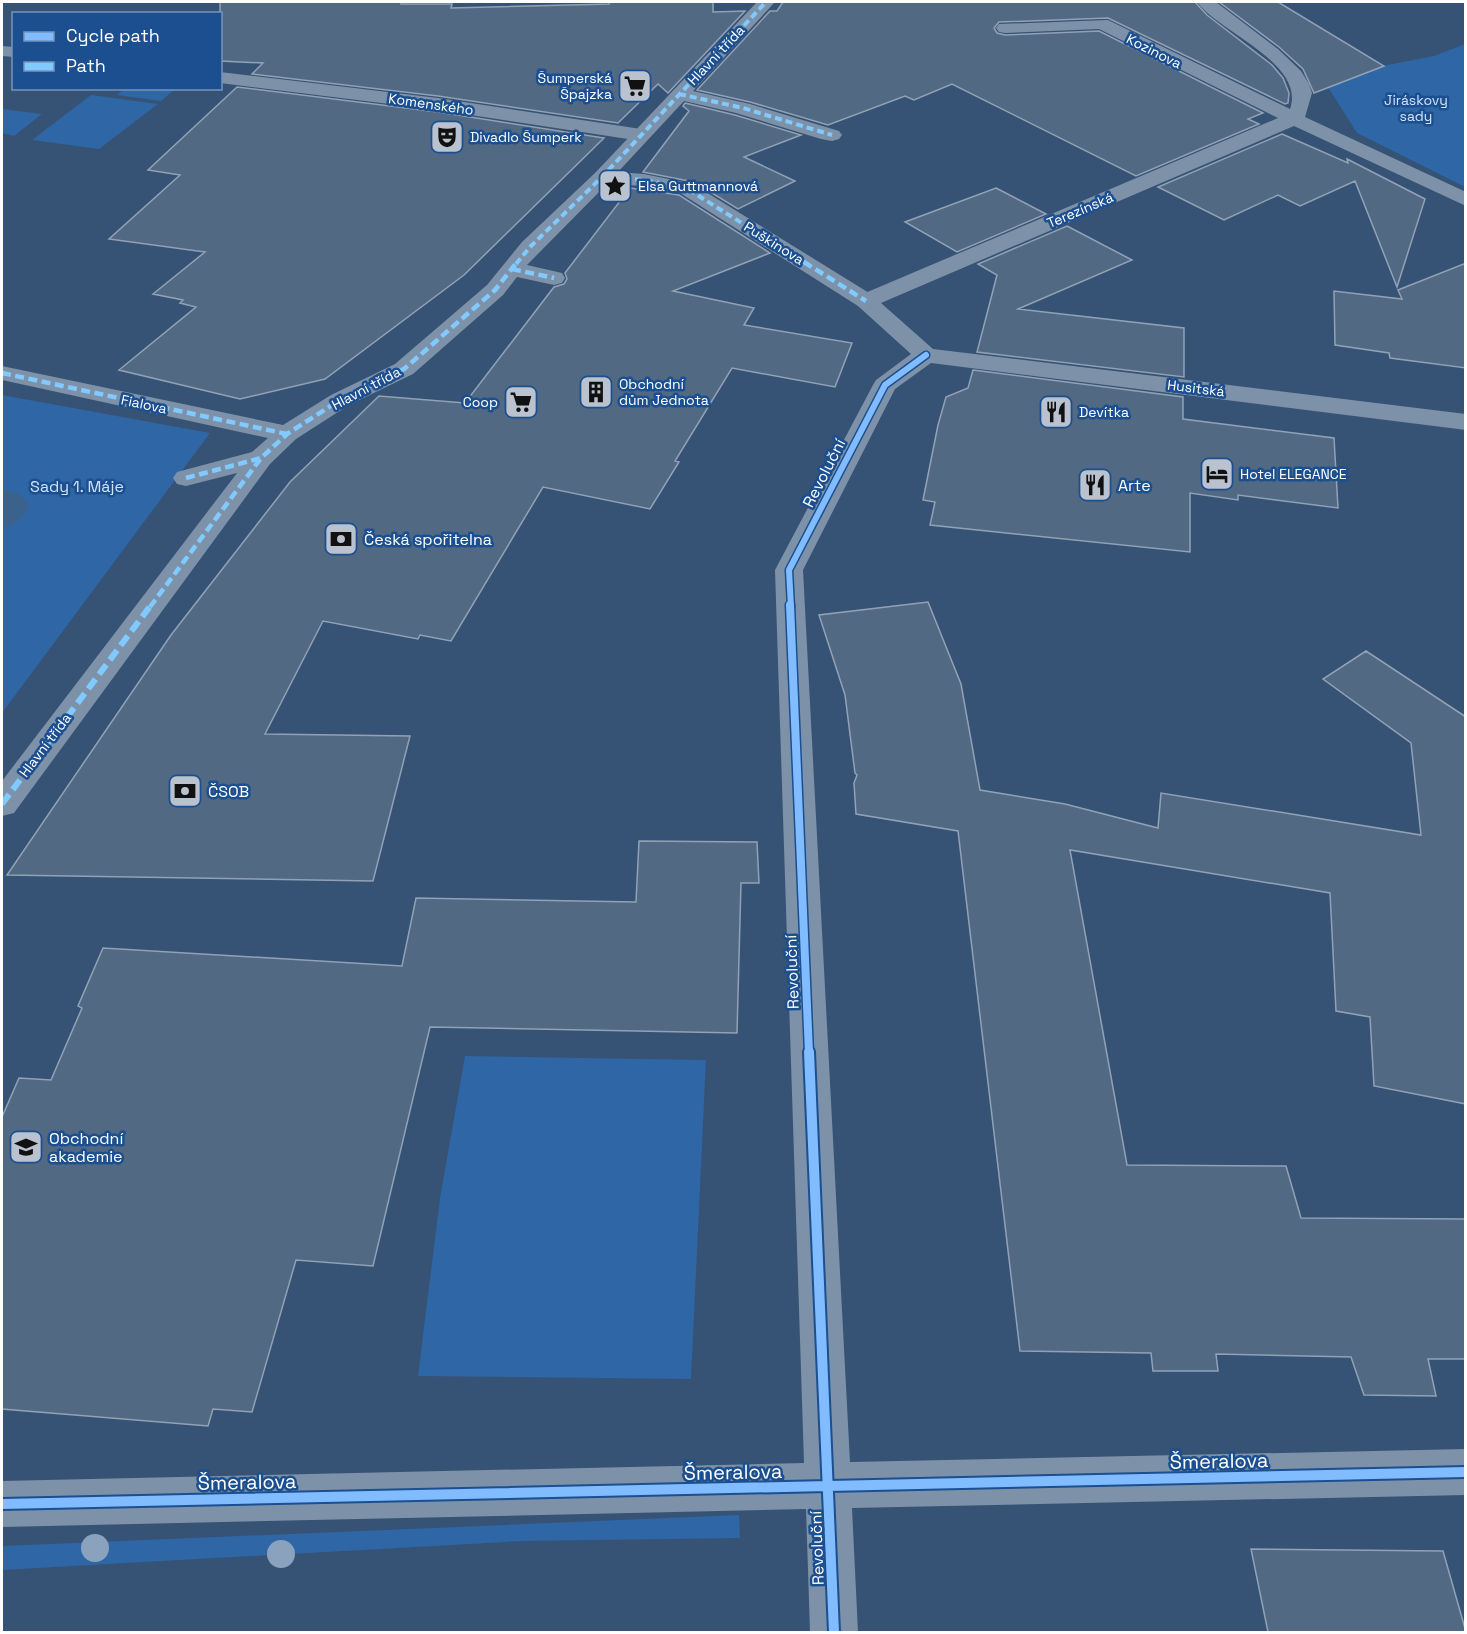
<svg xmlns="http://www.w3.org/2000/svg" width="1467" height="1634" font-family="'Space Grotesk',sans-serif">
	<style>
		.green { fill: #2f66a5 }
		.water { fill: #3b618d }
		.building { fill: #526984; stroke: #92a2b6; stroke-width: 1.5 }
		.lines { fill: none; stroke-linecap: round; stroke-linejoin: round }
		.pedestrian { fill: #7d92a8; fill-rule: evenodd }
		.minor { fill: #7d92a8; fill-rule: evenodd }
		.quiet-far2 { stroke: #80caff; stroke-width: 4; stroke-dasharray: 7 4; stroke-linecap: butt }
		.quiet-far1 { stroke: #80caff; stroke-width: 4.5; stroke-dasharray: 9 4.5; stroke-linecap: butt }
		.quiet { stroke: #80caff; stroke-width: 6; stroke-dasharray: 12 6; stroke-linecap: butt }
		.cycleway-far2-casing { stroke: #1b4f8f; stroke-width: 9 }
		.cycleway-far1-casing { stroke: #1b4f8f; stroke-width: 11 }
		.cycleway-casing { stroke: #1b4f8f; stroke-width: 14 }
		.cycleway-far2 { stroke: #80bcff; stroke-width: 6 }
		.cycleway-far1 { stroke: #80bcff; stroke-width: 8 }
		.cycleway { stroke: #80bcff; stroke-width: 10 }
		.tree { fill: #8aa2be }
		.labels { text-anchor: middle; dominant-baseline: central; stroke-width: 5; stroke-linejoin: round; paint-order: stroke }
		.far-street-label { font-size: 14px; fill: #fff; stroke: #1b4f8f }
		.far-poi-label { font-size: 14px; fill: #fff; stroke: #1b4f8f; text-anchor: start }
		.far-park-label { font-size: 14px; fill: #cfe3fa; stroke: #1b4f8f }
		.street-label { font-size: 16px; fill: #fff; stroke: #1b4f8f }
		.poi-label { font-size: 16px; fill: #fff; stroke: #1b4f8f; text-anchor: start }
		.park-label { font-size: 16px; fill: #cfe3fa; stroke: #1b4f8f }
		.near-street-label { font-size: 20px; fill: #fff; stroke: #1b4f8f }
	</style>
	<rect width="100%" height="100%" fill="#365274"/>
	<path class="green" d="M1465 44V187L1357 133 1326 84 1377 67 1434 56Z
		M162 89 174 90 161 101 117 95 124 89Z
		M91 95 158 104 99 149 32 140Z
		M2 110V109L42 114 14 136 2 133Z
		M2 395 210 433 2 713Z
		M465 1056 706 1060 691 1379 418 1376 440 1198Z
		M739 1515 740 1538 522 1541 2 1570V1546Z"/>
	<path class="water" d="M2 491C15 491 25 494 29 507 22 519 14 525 2 529Z"/>
	<path class="building" d="M220 2H401V4H452L451 8 609 4V2H713V12L745 11 668 93 658 84 618 123 438 96 252 74 263 63 220 61Z
		M783 2H1195L1207 15 1272 65 1283 78 1289 93 1288 103 1285 104 1108 18 999 22 994 28 997 33 1005 35 1099 31 1263 113 1248 119 1259 124 1136 176 952 84 914 100 905 96 828 125 750 102 697 90 770 11H777Z
		M1219 2H1278L1384 66 1314 93 1303 69 1279 47Z
		M237 87 438 112 604 138 464 275 325 379 240 399 119 370 196 307 180 303 183 300 153 294 205 252 109 239 180 175 148 170Z
		M685 103 735 115 801 135 744 157 795 181 738 209 694 182 643 172 689 111 683 106Z
		M1282 134 1348 163 1347 159 1425 199 1397 287 1355 181 1300 206 1278 195 1224 220 1158 187Z
		M630 188 679 195 770 253 673 291 754 308 744 325 852 343 835 387 732 368 675 461 679 462 650 509 543 487 451 641 420 635 418 639 323 621 265 734 410 736 373 881 7 875 171 635 290 482 379 396 465 403 554 287 564 284 567 279 565 273Z
		M996 188 1046 214 957 252 905 222Z
		M1067 226 1132 260 1018 309 1184 328V377L977 352 997 275 978 264Z
		M1466 263V368L1390 358 1389 353 1335 345 1334 291 1402 299 1398 290Z
		M973 370 1183 397V419L1334 438 1338 508 1238 495V500L1190 493V552L930 525 935 502 923 500 938 425 946 397 968 388Z
		M928 602 961 684 980 790 1065 804 1158 828 1161 793 1421 835 1411 743 1323 679 1366 651 1466 717V1104L1374 1086 1370 1017 1336 1011 1330 893 1070 850 1127 1165 1286 1166 1301 1218 1466 1219V1359H1428L1436 1396 1364 1395 1351 1357 1216 1354 1218 1371H1153L1151 1353 1020 1351 958 831 856 814 854 783 857 775 855 773 845 695 819 615Z
		M639 841 757 842 759 883H741L737 1033 430 1027 373 1266 296 1260 252 1412 213 1409 208 1426 2 1409V1117L19 1078 51 1080 82 1008 78 1006 103 948 402 966 416 898 636 902Z
		M1251 1549 1443 1551 1466 1632H1268Z"/>
	<g class="lines">
		<path class="pedestrian" d="M757 2H775L693 91 750 104 839 131 842 135 839 139 832 141 821 139 736 113 684 101 618 172 644 174 693 184 874 296 877 301 874 306 866 308 858 306 680 193 644 186 607 184 527 265 562 273 565 278 562 283 554 285 517 277 503 295 413 374 349 405 296 439 270 464 14 813 2 816V781L237 473 186 486 177 484 173 478 177 472 252 452 268 438 2 380V366L283 425 331 395 395 364 487 285 522 242 595 173Z"/>
		<path class="minor" d="M1197 2H1216L1278 49 1301 71 1309 84 1312 93 1305 117 1466 192V206L1294 126 881 303 933 349 1466 414V430L931 363 895 389 803 570 850 1462 1466 1449V1495L852 1508 858 1632H810L806 1509 2 1527V1481L804 1463 775 570 873 385 876 380 911 354 858 306 855 301 858 296 1278 118 1099 29 1005 33 999 32 996 28 999 24 1108 20 1290 109C1306 63 1220 33 1197 2Z
			M2 46 14 47V57L2 56Z
			M220 72 438 98 641 129 648 131 651 135 648 139 641 141 438 110 220 83Z"/>
		<path class="quiet-far2" d="M679 94 743 108 832 135
			M602 177 644 180 686 188 807 264
			M516 264 530 247 602 177 766 2"/>
		<path class="quiet-far1" d="M804 262 866 301
			M512 269 554 278
			M2 373 287 434
			M186 478 261 458
			M150 607 261 458 287 434 340 400 404 369 495 290 517 262"/>
		<path class="quiet" d="M2 804 151 605"/>
		<g class="cycleway-far2-casing">
			<path id="cycleway-far2" d="M791 607 789 570 885 385 926 355"/>
		</g>
		<g class="cycleway-far1-casing">
			<path id="cycleway-far1" d="M790 605 809 1053"/>
		</g>
		<g class="cycleway-casing">
			<path id="cycleway" d="M809 1052 834 1632
				M2 1504 1466 1472"/>
		</g>
		<use href="#cycleway-far2" class="cycleway-far2"/>
		<use href="#cycleway-far1" class="cycleway-far1"/>
		<use href="#cycleway" class="cycleway"/>
	</g>
	<g class="tree">
		<circle cx="95" cy="1548" r="14"/>
		<circle cx="281" cy="1554" r="14"/>
	</g>
	<defs>
		<g id="supermarket-square" transform="scale(1.725)"><rect x="-9" y="-9" width="18" height="18" rx="4" fill="#b9c2ce" stroke="#1b4f8f"/><path d="M-6-5.5h2.5l.6 2H6L4.5 2H-2.5L-4.4-4H-6ZM-1.5 3.2a1.3 1.3 0 1 0 .1 0ZM3 3.2a1.3 1.3 0 1 0 .1 0Z" fill="#111"/></g>
		<g id="theatre-square" transform="scale(1.725)"><rect x="-9" y="-9" width="18" height="18" rx="4" fill="#b9c2ce" stroke="#1b4f8f"/><path d="M-5-5.5Q0-4 5-5.5V0Q5 5 0 6Q-5 5-5 0ZM-3.3-2.5H-1v1.5H-3.3ZM1-2.5H3.3v1.5H1ZM-2.8 1Q0 5.5 2.8 1Z" fill="#111"/></g>
		<g id="sight-square" transform="scale(1.725)"><rect x="-9" y="-9" width="18" height="18" rx="4" fill="#b9c2ce" stroke="#1b4f8f"/><path d="M0-6L1.8-2.2L6-1.7L2.9 1.2L3.7 5.4L0 3.3L-3.7 5.4L-2.9 1.2L-6-1.7L-1.8-2.2Z" fill="#111"/></g>
		<g id="building-square" transform="scale(1.725)"><rect x="-9" y="-9" width="18" height="18" rx="4" fill="#b9c2ce" stroke="#1b4f8f"/><path d="M-4-6H4V6H1V3H-1V6H-4ZM-2.5-4.3h1.7v1.8h-1.7ZM.8-4.3h1.7v1.8H.8ZM-2.5-1h1.7V.8h-1.7ZM.8-1h1.7V.8H.8Z" fill="#111"/></g>
		<g id="restaurant-square" transform="scale(1.725)"><rect x="-9" y="-9" width="18" height="18" rx="4" fill="#b9c2ce" stroke="#1b4f8f"/><path d="M-5-6h1v4h1v-4h1v4h1v-4h1v5L-1.5 .5V6h-2V.5L-5-1ZM5-6V6H3V1.5H1.5Q1.5-4 5-6Z" fill="#111"/></g>
		<g id="hotel-square" transform="scale(1.725)"><rect x="-9" y="-9" width="18" height="18" rx="4" fill="#b9c2ce" stroke="#1b4f8f"/><path d="M-6-4.5h1.5V1H6V5H4.5V3h-9V5H-6ZM-4 0a1.8 1.8 0 1 1 3.6 0ZM.5 0V-2.5h3Q6-2.5 6 0Z" fill="#111"/></g>
		<g id="bank-square" transform="scale(1.725)"><rect x="-9" y="-9" width="18" height="18" rx="4" fill="#b9c2ce" stroke="#1b4f8f"/><path d="M-6-4H6V4H-6ZM0-2.3a2.3 2.3 0 1 0 0 4.6a2.3 2.3 0 1 0 0-4.6Z" fill="#111"/></g>
		<g id="university-square" transform="scale(1.725)"><rect x="-9" y="-9" width="18" height="18" rx="4" fill="#b9c2ce" stroke="#1b4f8f"/><path d="M0-5L7-2L0 1L-7-2ZM-4 1L0 2.5L4 1V4Q0 6-4 4Z" fill="#111"/></g>
	</defs>
	<g fill-rule="evenodd">
		<use href="#supermarket-square" x="635" y="86"/>
		<use href="#theatre-square" x="447" y="137"/>
		<use href="#sight-square" x="615" y="186"/>
		<use href="#building-square" x="596" y="392"/>
		<use href="#supermarket-square" x="521" y="402"/>
		<use href="#restaurant-square" x="1056" y="412"/>
		<use href="#hotel-square" x="1217" y="474"/>
		<use href="#restaurant-square" x="1095" y="485"/>
		<use href="#bank-square" x="341" y="539"/>
		<use href="#bank-square" x="185" y="791"/>
		<use href="#university-square" x="26" y="1147"/>
	</g>
	<g class="labels">
		<g class="far-street-label">
			<text transform="translate(1154 51) rotate(27)">Kozinova</text>
			<text transform="translate(716 55) rotate(-47)">Hlavní třída</text>
			<text transform="translate(431 104) rotate(8)">Komenského</text>
			<text transform="translate(1080 210) rotate(-23)">Terezínská</text>
			<text transform="translate(774 243) rotate(32)">Puškinova</text>
			<text transform="translate(366 388) rotate(-28)">Hlavní třída</text>
			<text transform="translate(1196 388) rotate(7)">Husitská</text>
			<text transform="translate(144 404) rotate(12)">Fialova</text>
			<text transform="translate(45 745) rotate(-53)">Hlavní třída</text>
		</g>
		<g class="far-poi-label">
			<text x="612" y="78" text-anchor="end">Šumperská<tspan x="612" dy="16">Špajzka</tspan></text>
			<text x="470" y="137">Divadlo Šumperk</text>
			<text x="638" y="186">Elsa Guttmannová</text>
			<text x="619" y="384">Obchodní<tspan x="619" dy="16">dům Jednota</tspan></text>
			<text x="498" y="402" text-anchor="end">Coop</text>
			<text x="1079" y="412">Devítka</text>
			<text x="1240" y="474">Hotel ELEGANCE</text>
		</g>
		<g class="far-park-label">
			<text x="1416" y="100">Jiráskovy<tspan x="1416" dy="16">sady</tspan></text>
		</g>
		<g class="street-label">
			<text transform="translate(824 473) rotate(-63)">Revoluční</text>
			<text transform="translate(792 972) rotate(-92)">Revoluční</text>
			<text transform="translate(817 1548) rotate(-92)">Revoluční</text>
		</g>
		<g class="poi-label">
			<text x="1118" y="485">Arte</text>
			<text x="364" y="539">Česká spořitelna</text>
			<text x="208" y="791">ČSOB</text>
			<text x="49" y="1138">Obchodní<tspan x="49" dy="18">akademie</tspan></text>
		</g>
		<g class="park-label">
			<text x="77" y="486">Sady 1. Máje</text>
		</g>
		<g class="near-street-label">
			<text transform="translate(1219 1461) rotate(-1)">Šmeralova</text>
			<text transform="translate(733 1472) rotate(-1)">Šmeralova</text>
			<text transform="translate(247 1482) rotate(-1)">Šmeralova</text>
		</g>
	</g>
	<rect width="1467" height="1634" fill="none" stroke="#ffffff" stroke-width="6"/>
	<rect x="12" y="12" width="210" height="78" fill="#1b4f8f" stroke="#7695bc" stroke-width="1.5"/>
	<rect x="24" y="32" width="30" height="9" fill="#80bcff" stroke="#7695bc" stroke-width="1.5"/>
	<text x="66" y="42" font-size="18" fill="#ffffff">Cycle path</text>
	<rect x="24" y="62" width="30" height="9" fill="#80caff" stroke="#7695bc" stroke-width="1.5"/>
	<text x="66" y="72" font-size="18" fill="#ffffff">Path</text>
</svg>
